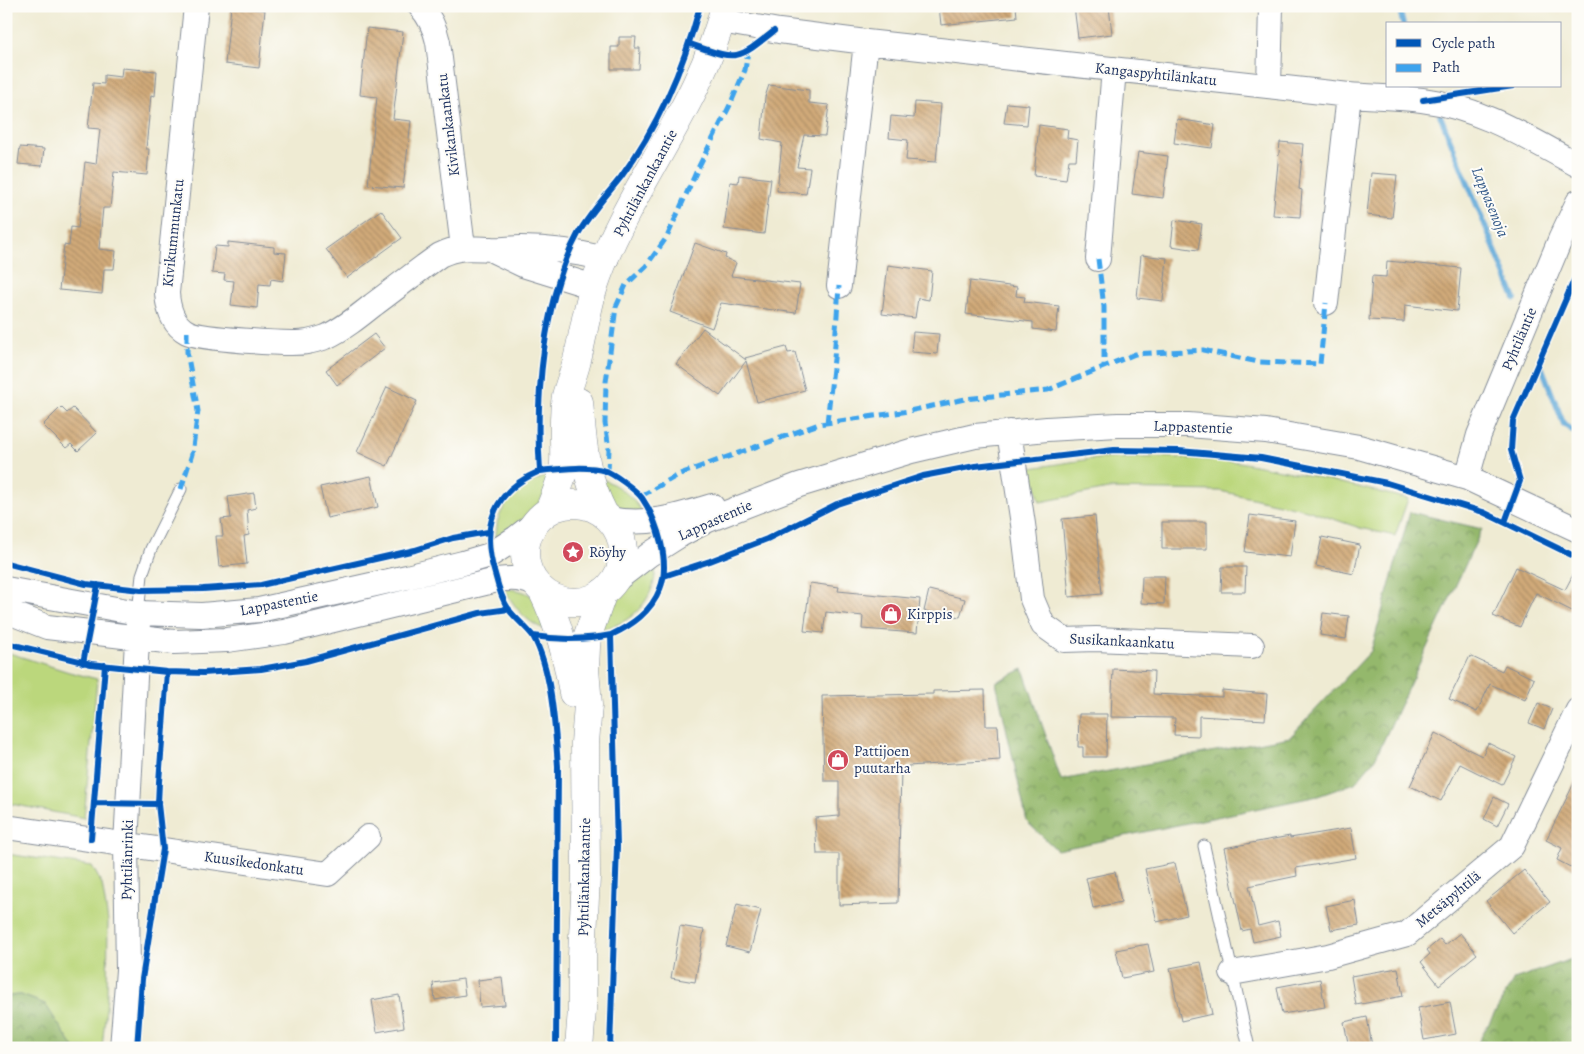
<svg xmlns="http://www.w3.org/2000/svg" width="1584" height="1054" font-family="Alegreya,serif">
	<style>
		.grass { fill: #bbd77c; stroke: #6b836d }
		.forest { fill: url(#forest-crowns); stroke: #587465 }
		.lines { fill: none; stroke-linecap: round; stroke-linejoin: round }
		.stream { stroke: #63aad9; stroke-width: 5.5 }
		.building { fill: url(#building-back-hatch) }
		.service-casing { stroke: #858d98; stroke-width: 13 }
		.minor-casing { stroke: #858d98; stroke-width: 26 }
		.tertiary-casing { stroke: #858d98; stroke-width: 29 }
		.service { stroke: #fff; stroke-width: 11 }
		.minor { stroke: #fff; stroke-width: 24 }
		.tertiary { stroke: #fff; stroke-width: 28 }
		.quiet { stroke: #3da3ed; stroke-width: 5; stroke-dasharray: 10 5; stroke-linecap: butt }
		.cycleway-casing { stroke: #fdfcf7; stroke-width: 9 }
		.cycleway { stroke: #0057b8; stroke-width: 6 }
		.labels { text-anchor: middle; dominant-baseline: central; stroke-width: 4; stroke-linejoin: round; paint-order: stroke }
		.street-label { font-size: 15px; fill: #1b2f5e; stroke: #fdfcf7 }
		.poi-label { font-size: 15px; fill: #1b2f5e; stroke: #fdfcf7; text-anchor: start }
		.water-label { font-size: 16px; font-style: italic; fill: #345a89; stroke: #fdfcf7 }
	</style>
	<defs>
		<pattern id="forest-crowns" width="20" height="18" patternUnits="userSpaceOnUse" patternTransform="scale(1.25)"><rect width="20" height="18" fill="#94b86c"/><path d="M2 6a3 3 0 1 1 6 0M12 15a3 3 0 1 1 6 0" fill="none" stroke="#78965c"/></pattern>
		<pattern id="building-back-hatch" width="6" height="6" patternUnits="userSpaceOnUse" patternTransform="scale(1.25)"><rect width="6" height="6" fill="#d1aa79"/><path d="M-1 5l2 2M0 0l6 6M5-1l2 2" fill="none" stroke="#a98b66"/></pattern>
	</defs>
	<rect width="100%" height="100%" fill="#fdfcf7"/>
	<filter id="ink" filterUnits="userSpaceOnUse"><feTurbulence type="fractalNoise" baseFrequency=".02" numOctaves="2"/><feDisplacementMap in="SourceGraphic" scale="10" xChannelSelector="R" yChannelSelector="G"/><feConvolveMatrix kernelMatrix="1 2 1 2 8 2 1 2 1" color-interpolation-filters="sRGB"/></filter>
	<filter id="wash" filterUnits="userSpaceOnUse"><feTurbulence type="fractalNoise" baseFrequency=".0096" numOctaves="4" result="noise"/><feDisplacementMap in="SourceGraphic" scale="20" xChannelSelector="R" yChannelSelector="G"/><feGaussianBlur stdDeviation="1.12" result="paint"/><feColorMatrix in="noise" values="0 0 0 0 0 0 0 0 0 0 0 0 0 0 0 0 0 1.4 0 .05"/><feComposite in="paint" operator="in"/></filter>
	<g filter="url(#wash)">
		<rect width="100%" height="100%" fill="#efebd3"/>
		<path class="grass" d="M1166 457 1239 462 1312 476 1408 499 1395 536 1360 528 1307 510 1220 491 1108 489 1040 502 1031 468 1091 459Z
			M551 475C548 482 546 491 542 498 531 518 512 528 493 539 498 534 496 526 498 520 507 495 526 482 551 475Z
			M599 478C619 485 632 496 644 514 613 507 613 506 599 478Z
			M655 561C660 595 631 628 597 629 603 607 638 575 655 561Z
			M505 589C537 590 538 602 544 629 526 622 513 606 505 589Z
			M6 652 69 672 97 679 84 818 6 803Z
			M6 854 92 866 102 884 108 921 107 998 102 1048H74L45 1004 21 995 6 996Z"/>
		<path class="forest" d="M1410 512 1482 529 1375 759 1355 783 1318 796 1057 850 1027 822 996 682 1023 669 1061 780 1290 737 1371 651Z
			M1578 957V1048H1475L1514 979Z
			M21 995 45 1004 74 1048H6V996Z"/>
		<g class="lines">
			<path class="stream" d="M1399 6 1403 24
				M1440 115 1515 299
				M1542 368 1564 425 1578 434"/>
		</g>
		<g id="blocks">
			<path class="building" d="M939 6H1016L1017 17 941 25Z
				M1074 6H1109L1112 34 1078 38Z
				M231 7 265 10 259 68 225 64Z
				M367 28 403 32 393 119 411 121 403 188 368 185 377 97 360 95Z
				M619 37H636L635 48H640L639 69H611V47H619Z
				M122 68 157 71 155 96 151 95 146 149H149L147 175 114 172 110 208H103L99 249 116 251 114 269H104L102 294 59 290 64 245 69 246 71 227 78 228 85 162 96 164 100 129 88 128 93 83 104 84V75L121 77Z
				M769 85 809 90V103L829 105 825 136 804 135 797 167 810 168 806 194 777 191 782 143 761 139 765 97Z
				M915 102 941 104 936 162 906 160 908 140 889 138 891 116 914 118Z
				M1007 103 1029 105 1027 125 1004 123Z
				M1177 119 1215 125 1212 148 1174 143Z
				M1039 125 1068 129 1067 138 1078 140 1076 160H1069L1066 180 1034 176Z
				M1280 142 1303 144 1299 189 1302 190 1300 217 1273 215Z
				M20 147 44 149 42 166 18 164Z
				M1138 152 1168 156 1163 198 1132 194Z
				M1371 173 1397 175 1392 218 1367 215Z
				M739 175 771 179 764 234 724 229 730 182 738 183Z
				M381 210 402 238 347 278 326 249Z
				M1174 220 1202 224 1198 250 1171 246Z
				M228 242 274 247V252L286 253 283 281 271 279 270 285 259 284 257 308 231 305 234 281 224 280 225 274 212 273 215 246 228 247Z
				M695 243 726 254 725 258 736 263 731 276 800 284 796 313 721 303 712 328 670 312Z
				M1141 255 1167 258 1163 301 1137 298Z
				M1387 261 1461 268 1457 311 1405 305 1404 322 1369 320 1372 276 1386 277Z
				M888 265 932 271 929 300 918 298 915 318 882 314Z
				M970 281 1017 287 1016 296 1025 297 1024 302 1059 306 1056 332 1033 329V322L966 314Z
				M703 328 746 360 745 358 786 347 788 353 795 352 805 390 757 402 746 361 720 396 676 364Z
				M913 332 939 334 937 354 911 352Z
				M374 334 385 348 337 385 326 370Z
				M387 387 417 401 387 466 357 452Z
				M61 407 67 413 73 408 97 433 78 451 71 444 66 448 43 425Z
				M371 476 378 507 327 518 320 487Z
				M254 493 256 508 247 510 249 535 244 536 247 564 219 567 216 536H223L221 519 231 518 228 497Z
				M1250 515 1295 521 1290 557 1245 552Z
				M1095 516 1102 594 1069 597 1062 519Z
				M1162 522H1207V549H1162Z
				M1322 537 1360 545 1354 574 1316 566Z
				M1578 565V614L1536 593 1520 627 1493 616 1516 567 1565 590Z
				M1222 567H1246L1245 592H1221Z
				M1142 576H1165L1164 604 1141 603Z
				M810 583 839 587 838 591 920 599 917 633 862 629 863 616 826 612 823 633 804 631Z
				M929 590 965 599 960 617 924 611Z
				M1323 613 1349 616 1346 639 1320 635Z
				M1470 656 1502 671 1505 665 1534 679 1525 700 1490 684 1477 712 1449 699Z
				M1113 669 1154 671 1153 694 1222 697V690L1267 694 1265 720 1199 716V736L1174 735 1175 718 1111 717Z
				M985 690 986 726H998L1000 760 908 766V769H901L898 903 839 905V854H817L815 818 839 816V781H824L822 696 933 694V691Z
				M1538 703 1552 709 1544 729 1529 723Z
				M1079 714H1107L1106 757H1083V747H1078Z
				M1435 733 1482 756 1488 743 1516 757 1502 785 1460 764 1441 801 1410 786Z
				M1578 775V871L1557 860 1562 848 1546 840Z
				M1494 797 1508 804 1497 826 1484 819Z
				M1351 828 1356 858 1296 868 1297 876 1249 886 1258 926 1278 921 1281 936 1253 942 1250 929 1242 931 1224 848 1290 836V838Z
				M1175 863 1187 915 1157 922 1145 869Z
				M1524 870 1550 902 1512 933 1486 901Z
				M1115 872 1121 902 1093 908 1086 878Z
				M1355 900 1359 925 1331 930 1326 906Z
				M737 904 761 910 750 952 726 946Z
				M680 926 704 930 695 982 671 978Z
				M1460 933 1477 954 1439 985 1421 962 1430 954 1427 950 1440 939 1445 945Z
				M1148 944 1154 972 1122 978 1116 950Z
				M1201 962 1212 1014 1181 1021 1170 968Z
				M1398 968 1403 996 1356 1005 1351 976Z
				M502 977 505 1005 480 1007 478 980Z
				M463 979 465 995 435 1000 433 983Z
				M1320 979 1325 1007 1282 1014 1277 987Z
				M399 995 404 1027 377 1032 372 1000Z
				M1450 1002 1456 1034 1424 1040 1418 1008Z
				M1367 1017 1372 1046 1349 1048 1344 1022Z"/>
		</g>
	</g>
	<g filter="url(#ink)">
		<use href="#blocks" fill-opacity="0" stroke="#858d98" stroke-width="1"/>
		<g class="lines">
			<g class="service-casing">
				<path id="service" d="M138 613 142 575 151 549 181 489
					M1204 846 1249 1048"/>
			</g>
			<g class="minor-casing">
				<path id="minor" d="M196 6 167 293C168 308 172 324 187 332 200 339 292 345 307 342 313 341 320 339 326 337 343 329 358 317 373 305 395 289 417 271 440 255 459 246 470 248 490 249 500 250 510 248 521 248 550 248 578 252 606 259
					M420 6C430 17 435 28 438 42L463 248
					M721 21 779 31 866 42 1349 95C1373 97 1398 97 1422 100 1479 107 1528 138 1578 165
					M1269 86 1271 6
					M494 251 523 265 594 287
					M1098 259 1114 69
					M839 286 866 42
					M1326 303 1349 95
					M1009 432 1023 524 1032 599 1043 625 1064 640 1096 639 1252 646
					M1467 478 1479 435 1560 240 1578 202
					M609 519C647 526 676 517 712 506
					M612 583 650 554 680 535 708 520 799 485 911 451 975 436 1047 429 1118 425H1188L1266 431 1359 447 1467 478 1578 530
					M6 589 138 613 202 615 259 610 407 577 463 563 490 555 516 538 539 520
					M6 611 47 627 174 642 227 640 284 632 497 580C512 578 523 578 537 585
					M6 827 328 874 368 837
					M1232 973 1328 956 1407 934 1512 846 1578 710
					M122 1048 128 970 126 844 138 622"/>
			</g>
			<g class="tertiary-casing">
				<path id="tertiary" d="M579 402C583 444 584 476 604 514
					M525 553a49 49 0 1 1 98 0a49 49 0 1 1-98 0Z
					M549 511C555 496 562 481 564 464 565 442 562 419 566 396 569 385 573 375 576 364 583 338 586 312 594 286 627 188 700 108 725 6
					M542 590C559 624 567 657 573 693
					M579 1048 582 1010V956L586 877 585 743 588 705 585 669 586 647 587 638 603 592"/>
			</g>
			<use href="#service" class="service"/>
			<use href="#minor" class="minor"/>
			<use href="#tertiary" class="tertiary"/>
			<path class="quiet" d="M1098 259 1104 307V367
				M827 423 834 359 839 286
				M608 472 609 449 605 423 606 382 616 307 626 285 646 266 667 237 698 168 730 105 745 70 748 51
				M181 489 192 454 198 411 187 352V332
				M641 496 680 474 819 424 909 411 965 399 1048 390 1135 354 1203 350 1258 362 1320 364 1326 303"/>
			<g class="cycleway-casing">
				<path id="cycleway" d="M690 44C737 60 735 62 774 31
					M1423 100 1513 86
					M540 471C559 469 587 465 605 471 613 473 637 491 642 498 657 520 671 563 660 589 651 612 632 625 611 635L617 846 610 1048
					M1505 522 1520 481 1511 450 1513 421 1578 271
					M6 563 86 584 141 590 203 589 261 585 415 550 453 538 488 532
					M664 576 710 561 767 539 837 504 923 476 975 466 1114 450 1179 451 1261 458 1387 483 1483 512 1578 558
					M611 635C585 640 559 640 533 636 526 627 516 619 509 610 502 600 498 586 495 574 480 527 493 491 540 471 535 399 543 298 578 234 590 213 606 196 621 177 658 126 684 66 700 6
					M533 636C552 670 555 727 558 766L556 1048
					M6 643 91 664 167 672 203 673 261 669 306 661 480 613 509 609
					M83 663 98 585
					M94 803 158 804
					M91 839 105 665
					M137 1048 142 979 163 849 158 804 159 782 167 672"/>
			</g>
			<use href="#cycleway" class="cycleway"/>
		</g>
	</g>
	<defs>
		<g id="sight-disc" transform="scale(1.125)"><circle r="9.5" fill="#d1495b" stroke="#fdfcf7"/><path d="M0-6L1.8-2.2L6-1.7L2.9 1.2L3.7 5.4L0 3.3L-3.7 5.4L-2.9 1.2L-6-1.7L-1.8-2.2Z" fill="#fff"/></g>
		<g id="shop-disc" transform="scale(1.125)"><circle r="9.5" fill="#d1495b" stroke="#fdfcf7"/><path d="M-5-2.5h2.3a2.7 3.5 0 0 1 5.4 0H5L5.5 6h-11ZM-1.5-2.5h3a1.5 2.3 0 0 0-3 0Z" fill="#fff"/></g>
	</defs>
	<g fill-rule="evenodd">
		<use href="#sight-disc" x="573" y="552"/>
		<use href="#shop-disc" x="891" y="614"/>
		<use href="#shop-disc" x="838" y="760"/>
	</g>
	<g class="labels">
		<g class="street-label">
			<text transform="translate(1156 74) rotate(6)">Kangaspyhtilänkatu</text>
			<text transform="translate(448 125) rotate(-97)">Kivikankaankatu</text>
			<text transform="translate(645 183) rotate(-62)">Pyhtilänkankaantie</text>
			<text transform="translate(173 233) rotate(-84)">Kivikummunkatu</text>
			<text transform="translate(1519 339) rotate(-67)">Pyhtiläntie</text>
			<text transform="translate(1193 427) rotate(2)">Lappastentie</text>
			<text transform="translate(715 520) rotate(-24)">Lappastentie</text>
			<text transform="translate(279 603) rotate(-11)">Lappastentie</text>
			<text transform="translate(1122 641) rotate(3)">Susikankaankatu</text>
			<text transform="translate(127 860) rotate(-89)">Pyhtilänrinki</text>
			<text transform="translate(254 863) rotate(8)">Kuusikedonkatu</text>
			<text transform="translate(584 877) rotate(-89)">Pyhtilänkankaantie</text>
			<text transform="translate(1448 899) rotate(-40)">Metsäpyhtilä</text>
		</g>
		<g class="poi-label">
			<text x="589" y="552">Röyhy</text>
			<text x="907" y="614">Kirppis</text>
			<text x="854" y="751">Pattijoen<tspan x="854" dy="17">puutarha</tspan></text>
		</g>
		<g class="water-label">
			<text transform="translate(1490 202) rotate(68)">Lappasenoja</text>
		</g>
	</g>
	<rect width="1584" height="1054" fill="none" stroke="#fdfcf7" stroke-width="25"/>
	<rect x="1386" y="22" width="175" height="65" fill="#fdfcf7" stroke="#a3aaba"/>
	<rect x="1396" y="39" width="25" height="8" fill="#0057b8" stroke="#a3aaba"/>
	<text x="1432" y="48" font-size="15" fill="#1b2f5e">Cycle path</text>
	<rect x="1396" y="64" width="25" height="8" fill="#3da3ed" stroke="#a3aaba"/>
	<text x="1432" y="72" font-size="15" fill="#1b2f5e">Path</text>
</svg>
